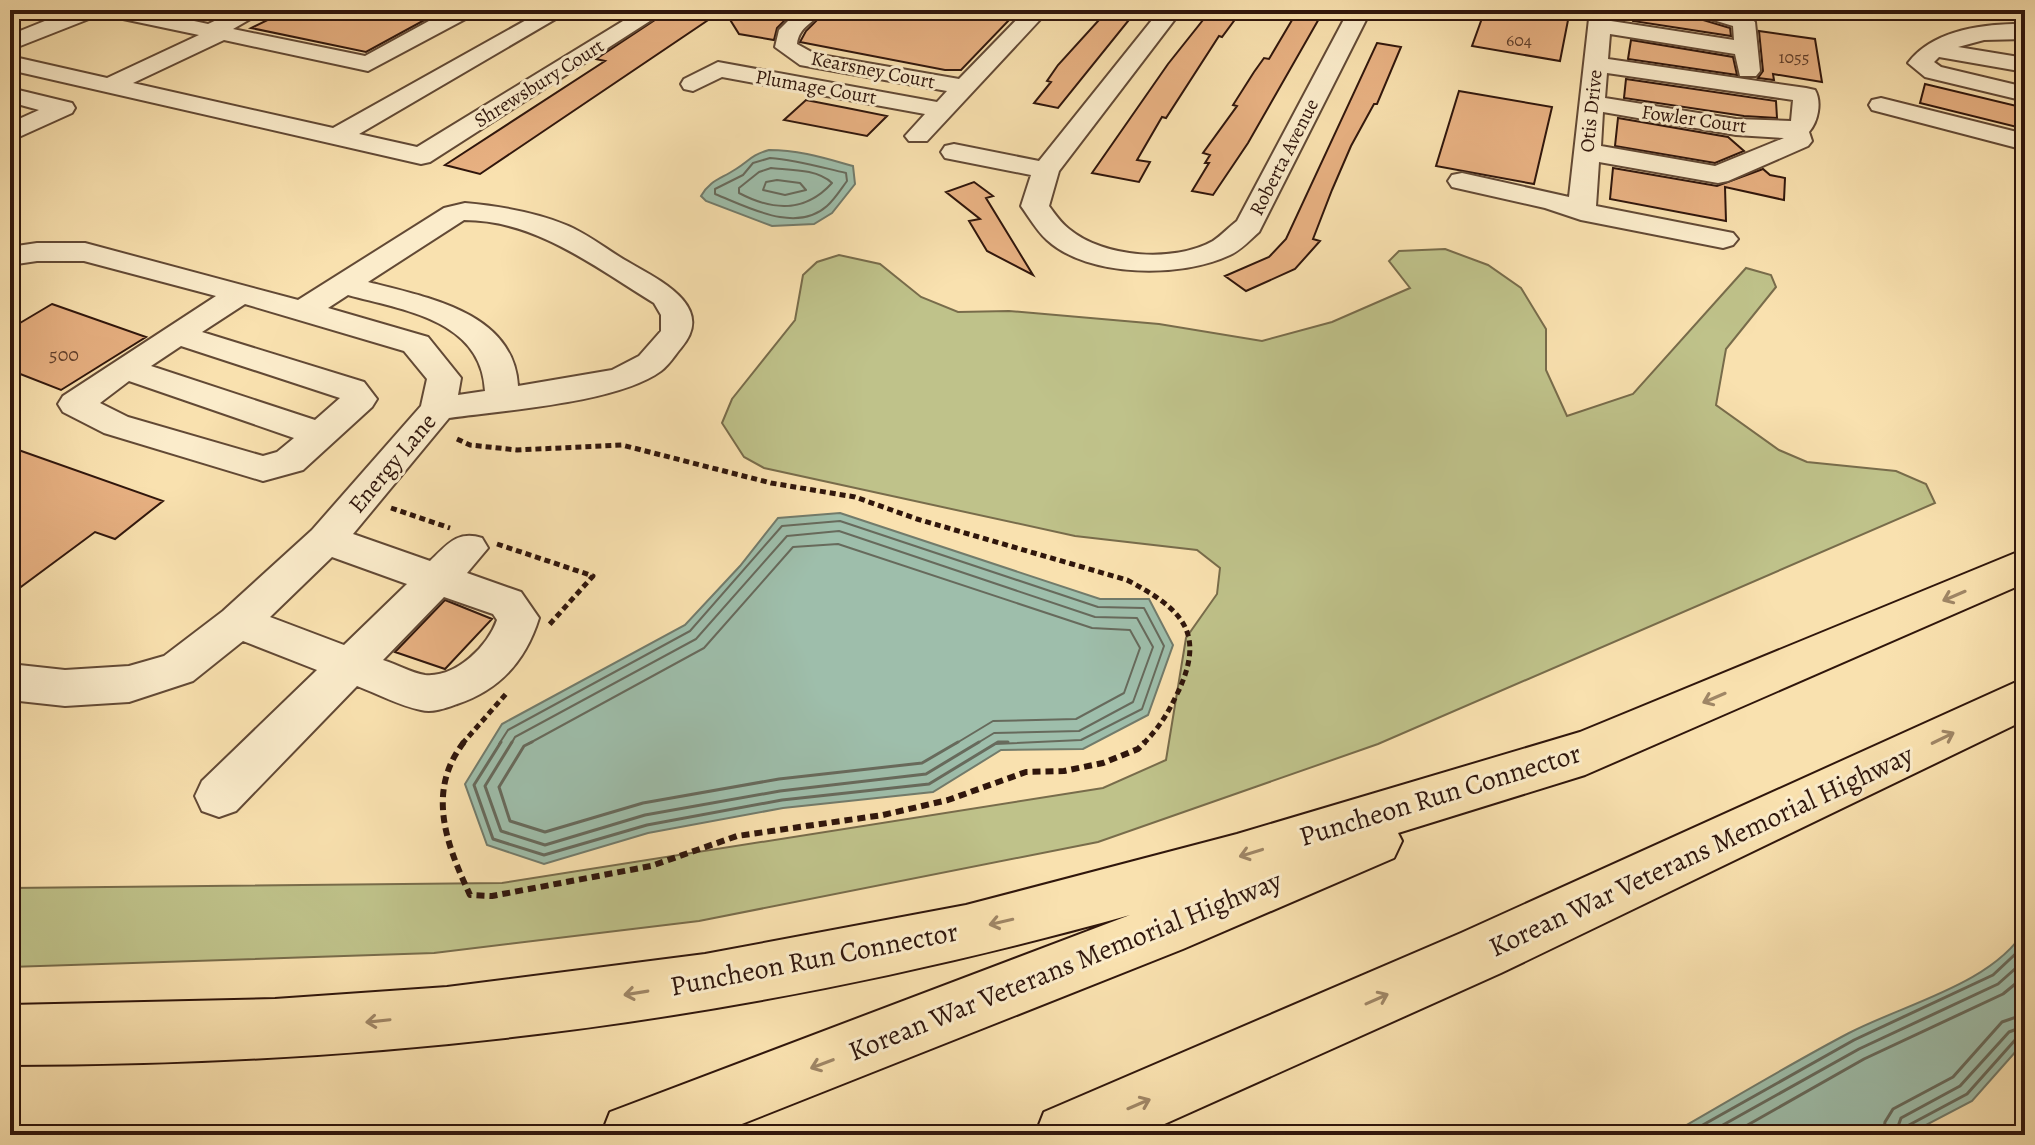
<svg xmlns="http://www.w3.org/2000/svg" width="2035" height="1145" font-family="Alegreya,serif">
	<style>
		.green { fill: #bfc28a; stroke: #786c4b; stroke-width: 2 }
		.water { fill: #9ebeab; stroke: #727b6b; stroke-width: 2 }
		.lines { fill: none; stroke-linecap: round; stroke-linejoin: round }
		.shore-far1 { stroke: #676a5c; stroke-width: 2 }
		.shore { stroke: #676a5c; stroke-width: 3 }
		.building { fill: #e8b182; stroke: #30160c; stroke-width: 2 }
		.minor-casing { stroke: #624935; stroke-width: 4 }
		.highway-casing { stroke: #30160c; stroke-width: 4 }
		.path-far1 { stroke: #30160c; stroke-width: 5; stroke-dasharray: 6 4; stroke-linecap: butt }
		.path { stroke: #30160c; stroke-width: 6; stroke-dasharray: 8 5; stroke-linecap: butt }
		.minor { fill: #fbeccb; fill-rule: evenodd }
		.highway { fill: #f9e1af; fill-rule: evenodd }
		.oneway { stroke: #9f8666 }
		.labels { text-anchor: middle; dominant-baseline: central; stroke-width: 6; stroke-linejoin: round; paint-order: stroke }
		.far-number-label { font-size: 18px; fill: #5e3d2a }
		.far-street-label { font-size: 20px; fill: #30160c; stroke: #fbeccb }
		.number-label { font-size: 20px; fill: #5e3d2a }
		.street-label { font-size: 24px; fill: #30160c; stroke: #fbeccb }
		.near-street-label { font-size: 28px; fill: #30160c; stroke: #fbeccb }
	</style>
	<rect width="100%" height="100%" fill="#f9e1af"/>
	<filter id="stains"><feTurbulence type="fractalNoise" baseFrequency=".0025" numOctaves="4"/><feColorMatrix values="0 0 0 0 .2 0 0 0 0 .09 0 0 0 0 .02 0 0 0 .5 -.17"/></filter>
	<radialGradient id="worn" r=".72"><stop offset=".6" stop-color="#630" stop-opacity="0"/><stop offset="1" stop-color="#630" stop-opacity=".3"/></radialGradient>
	<path class="green" d="M1445 249 1488 265 1521 288 1546 329V370L1567 416 1633 394 1746 268 1771 275 1776 287 1726 349 1716 405 1779 450 1807 462 1896 471 1926 484 1935 503 1378 744 1098 842 699 921 434 953 10 967V888L502 883 1103 788 1166 760 1186 638 1217 594 1220 568 1197 550 1075 536 764 468 744 457 722 423 732 399 795 320 803 275 817 262 839 255 880 264 921 297 958 312 1009 311 1159 324 1262 341 1332 322 1410 288 1389 261 1399 251Z"/>
	<path class="water" d="M769 150C799 150 824 158 853 166L855 184 832 213 814 224 772 226 706 201 701 196C710 180 721 179 736 169 749 161 751 155 769 150Z
		M840 513 1100 599H1149L1173 645 1148 715 1083 749 1001 750 933 792 783 808 648 833 544 864 487 845 465 784 502 724 685 625 740 566 778 518Z
		M2025 930V1041L1972 1101 1907 1135H1669C1729 1101 1788 1065 1849 1033 1905 1004 1992 984 2025 930Z"/>
	<g class="lines">
		<path class="shore-far1" d="M770 158C797 160 820 167 846 173L847 181C841 189 835 199 827 206 796 234 748 207 715 194V189L743 175 753 163Z
			M771 168C791 170 817 169 832 183 805 213 773 211 739 193V188L759 172Z
			M777 180 800 183 806 190 785 195 763 190 766 182Z
			M499 744 508 730 690 631 782 526 840 521 1098 607 1144 608 1164 646 1142 709 1081 740 995 744
			M511 744 515 737 696 639 787 536 839 531 1095 617 1137 618 1153 647 1133 702 1079 731 994 733 976 744
			M528 744 704 648 793 547 838 544 1092 628 1130 630 1140 648 1124 693 1076 719 993 721 955 744"/>
		<path class="shore" d="M501 742 474 785 493 839 544 855 647 825 782 800 929 784 998 742H1008
			M512 742 485 786 501 831 545 845 645 815 780 791 926 774 979 742
			M532 742 524 746 499 787 510 821 545 832 643 803 779 779 922 763 958 742
			M1685 1135 1854 1040 1993 975 2025 945
			M1705 1135 1859 1049 1998 984 2025 960
			M1730 1135 1864 1059 2003 994 2025 976
			M1883 1135 1885 1122 1893 1109 1953 1077 2002 1022 2025 1014
			M1895 1135 1901 1118 1960 1086 2009 1032 2025 1026
			M1905 1135 1909 1125 1967 1094 2016 1039 2025 1036"/>
	</g>
	<path class="building" d="M288 10H443L366 52 251 28Z
		M670 10H723L480 174 445 165 605 61 596 59Z
		M724 10H795L777 28 774 40 739 34Z
		M827 10H966L1012 17 961 70H945L800 42 806 31Z
		M1108 10H1137L1058 108 1034 103 1051 82 1047 81 1058 65Z
		M1211 10H1242L1222 37 1219 36 1166 118 1162 117 1137 160 1150 162 1139 182 1092 173 1168 64Z
		M1298 10H1324L1248 143 1213 195 1192 191 1209 163H1205L1210 155 1203 153 1237 106 1233 105 1254 72 1264 58 1269 59Z
		M1485 10H1570L1560 61 1472 46Z
		M1634 10 1693 14 1696 18 1730 28 1731 36 1633 21Z
		M1759 31 1815 39 1822 82 1773 74 1774 80 1758 78 1763 71Z
		M1631 40 1733 57 1737 75 1628 59Z
		M1377 43 1401 47 1377 104H1374L1351 146 1332 190 1313 239 1320 241 1295 269 1246 291 1225 276 1269 257 1286 239Z
		M1626 79 1776 101 1777 118 1744 116 1624 98Z
		M1925 84 2025 108V129L1920 103Z
		M1459 91 1552 107 1534 184 1436 166Z
		M806 100 852 109 887 116 867 136 784 120Z
		M1618 118 1728 137 1744 151 1715 163 1615 146Z
		M1613 168 1717 186 1763 169 1770 175 1785 178 1784 200 1725 187 1726 221 1610 199Z
		M974 182 993 196 986 198 1033 275 987 251 969 221 980 219 946 192Z
		M52 304 146 337 61 390 10 370V319L20 323Z
		M10 447 163 501 115 539 95 532 10 595Z
		M445 600 492 619 445 669 395 652Z"/>
	<g class="lines">
		<g class="minor-casing">
			<path id="minor" d="M72 10H143L208 24 238 10H266L233 29 365 56 449 10H476L473 15 368 71 224 40 133 83 333 128 544 10H571L359 134 417 147 641 10H667L430 162 421 164 10 70V56L107 78 199 35 104 15 102 10 99 15 10 50V35Z
				M799 10H824C814 23 799 26 797 44L815 54 959 79 1026 10H1049L927 141H909L905 136 925 114 722 77 693 91 684 89 681 84 684 79 718 62 937 102 947 91 800 65 775 47 779 30Z
				M1160 10H1182L1059 171 1049 206C1055 214 1061 223 1069 229 1104 258 1174 263 1213 241 1222 235 1229 227 1237 221L1349 10H1371L1259 232C1250 240 1241 250 1230 255 1182 278 1088 278 1047 240 1037 231 1029 217 1021 206L1031 175 945 158 941 152 945 146 954 144 1039 161Z
				M1590 10H1612L1611 21 1734 40 1733 26 1697 15 1694 10C1714 10 1741 7 1755 22L1760 71 1756 76H1740L1735 54 1610 34 1608 59 1806 88 1815 90C1822 102 1818 122 1809 132L1812 141 1808 146 1728 181 1718 183 1599 162 1596 206 1733 233 1738 239 1733 245 1723 248 1581 220 1545 208 1452 187 1448 181 1452 175 1462 173 1569 197ZM1607 73 1793 100 1791 121 1736 119 1605 98ZM1603 112 1736 135 1784 138 1715 166 1601 146Z
				M2013 24 2025 25V39L1984 40 1958 47 2025 58V72L1939 57 1934 62 1941 67 2025 87V101L1925 77 1908 63C1931 32 1977 25 2013 24Z
				M10 88 72 103 75 108 72 113 10 141V123L39 110 10 102Z
				M1881 98 2025 134V150L1872 110 1869 105 1872 100Z
				M465 203C498 206 535 212 566 225 586 233 605 248 623 259 655 278 718 305 681 348 675 355 669 365 661 371 617 403 505 410 449 418L353 534 430 561C447 545 457 530 482 538L488 548 467 573 521 592 539 618C526 660 500 690 457 704 446 708 433 713 421 710 400 706 378 694 357 686L236 811 219 817 202 811 195 796 202 781 317 670 243 641 193 681 129 702 65 706 10 700V664L65 670 129 666 164 656 223 611 312 530 421 406 427 379 404 351 245 304 202 332 364 382 377 399 372 407 303 470 263 481 104 433 63 412 58 404 63 396 216 296 84 261H37L10 265V247L37 243H85L298 300 444 208ZM464 220C536 220 595 267 654 303L661 315V331L639 356 612 370 518 386C514 312 426 297 368 282ZM348 295C403 310 482 320 485 391L458 395 461 378 428 337 328 308ZM181 346 340 398 315 420 151 366ZM129 381 294 438 277 452 263 456 128 417 100 403ZM332 557 407 584 344 645 270 617ZM444 597 493 614 497 620C488 646 456 678 425 675 412 673 396 664 383 660Z"/>
		</g>
		<g class="highway-casing">
			<path id="highway" d="M2025 549V583L1585 775 1398 833 1402 841 1394 858 1183 949 714 1135H601L610 1112 1130 915C756 1020 397 1065 10 1065V1005L275 999 447 987 705 954 966 905 1237 834 1580 732Z
				M2025 678V720L1501 973 1140 1135H1035L1044 1112 1461 933Z"/>
		</g>
		<path class="path-far1" d="M457 439 470 445 517 450 622 445 771 483 855 497 917 519 1127 580C1180 608 1207 631 1178 692 1168 713 1160 727 1143 744
			M391 508 450 528
			M497 544 593 576 549 625
			M462 744 506 694"/>
		<path class="path" d="M464 742C426 791 446 844 470 895L492 896 651 866 737 836 883 815 948 800 1026 772 1064 771 1103 763 1138 749 1145 742"/>
		<use href="#minor" class="minor"/>
		<use href="#highway" class="highway"/>
	</g>
	<defs><path id="oneway-shaft" d="M-6 0H5M1.5-3L5.5 0L1.5 3" fill="none" stroke-width="1.6" stroke-linecap="round" stroke-linejoin="round" transform="scale(2)"/></defs>
	<g class="oneway">
		<use href="#oneway-shaft" transform="translate(1954 596) rotate(157)"/>
		<use href="#oneway-shaft" transform="translate(1714 698) rotate(157)"/>
		<use href="#oneway-shaft" transform="translate(1943 738) rotate(-26)"/>
		<use href="#oneway-shaft" transform="translate(1251 853) rotate(163)"/>
		<use href="#oneway-shaft" transform="translate(1001 922) rotate(167)"/>
		<use href="#oneway-shaft" transform="translate(636 993) rotate(171)"/>
		<use href="#oneway-shaft" transform="translate(1377 999) rotate(-24)"/>
		<use href="#oneway-shaft" transform="translate(378 1021) rotate(174)"/>
		<use href="#oneway-shaft" transform="translate(822 1064) rotate(159)"/>
		<use href="#oneway-shaft" transform="translate(1139 1104) rotate(-23)"/>
	</g>
	<g class="labels">
		<g class="far-number-label">
			<text x="1519" y="40">604</text>
			<text x="1794" y="57">1055</text>
		</g>
		<g class="far-street-label">
			<text transform="translate(873 70) rotate(11)">Kearsney Court</text>
			<text transform="translate(539 83) rotate(-32)">Shrewsbury Court</text>
			<text transform="translate(816 87) rotate(10)">Plumage Court</text>
			<text transform="translate(1591 111) rotate(-84)">Otis Drive</text>
			<text transform="translate(1694 119) rotate(8)">Fowler Court</text>
			<text transform="translate(1284 157) rotate(-63)">Roberta Avenue</text>
		</g>
		<g class="number-label">
			<text x="64" y="354">500</text>
		</g>
		<g class="street-label">
			<text transform="translate(392 463) rotate(-50)">Energy Lane</text>
		</g>
		<g class="near-street-label">
			<text transform="translate(1440 795) rotate(-17)">Puncheon Run Connector</text>
			<text transform="translate(1701 851) rotate(-25)">Korean War Veterans Memorial Highway</text>
			<text transform="translate(814 959) rotate(-11)">Puncheon Run Connector</text>
			<text transform="translate(1065 966) rotate(-22)">Korean War Veterans Memorial Highway</text>
		</g>
	</g>
	<rect width="2035" height="1145" fill="none" stroke="#f9e1af" stroke-width="40"/>
	<rect x="12" y="12" width="2011" height="1121" fill="none" stroke="#30160c" stroke-width="4"/>
	<rect x="20" y="20" width="1995" height="1105" fill="none" stroke="#30160c" stroke-width="2"/>
	<rect width="100%" height="100%" filter="url(#stains)"/>
	<rect width="100%" height="100%" fill="url(#worn)"/>
</svg>
